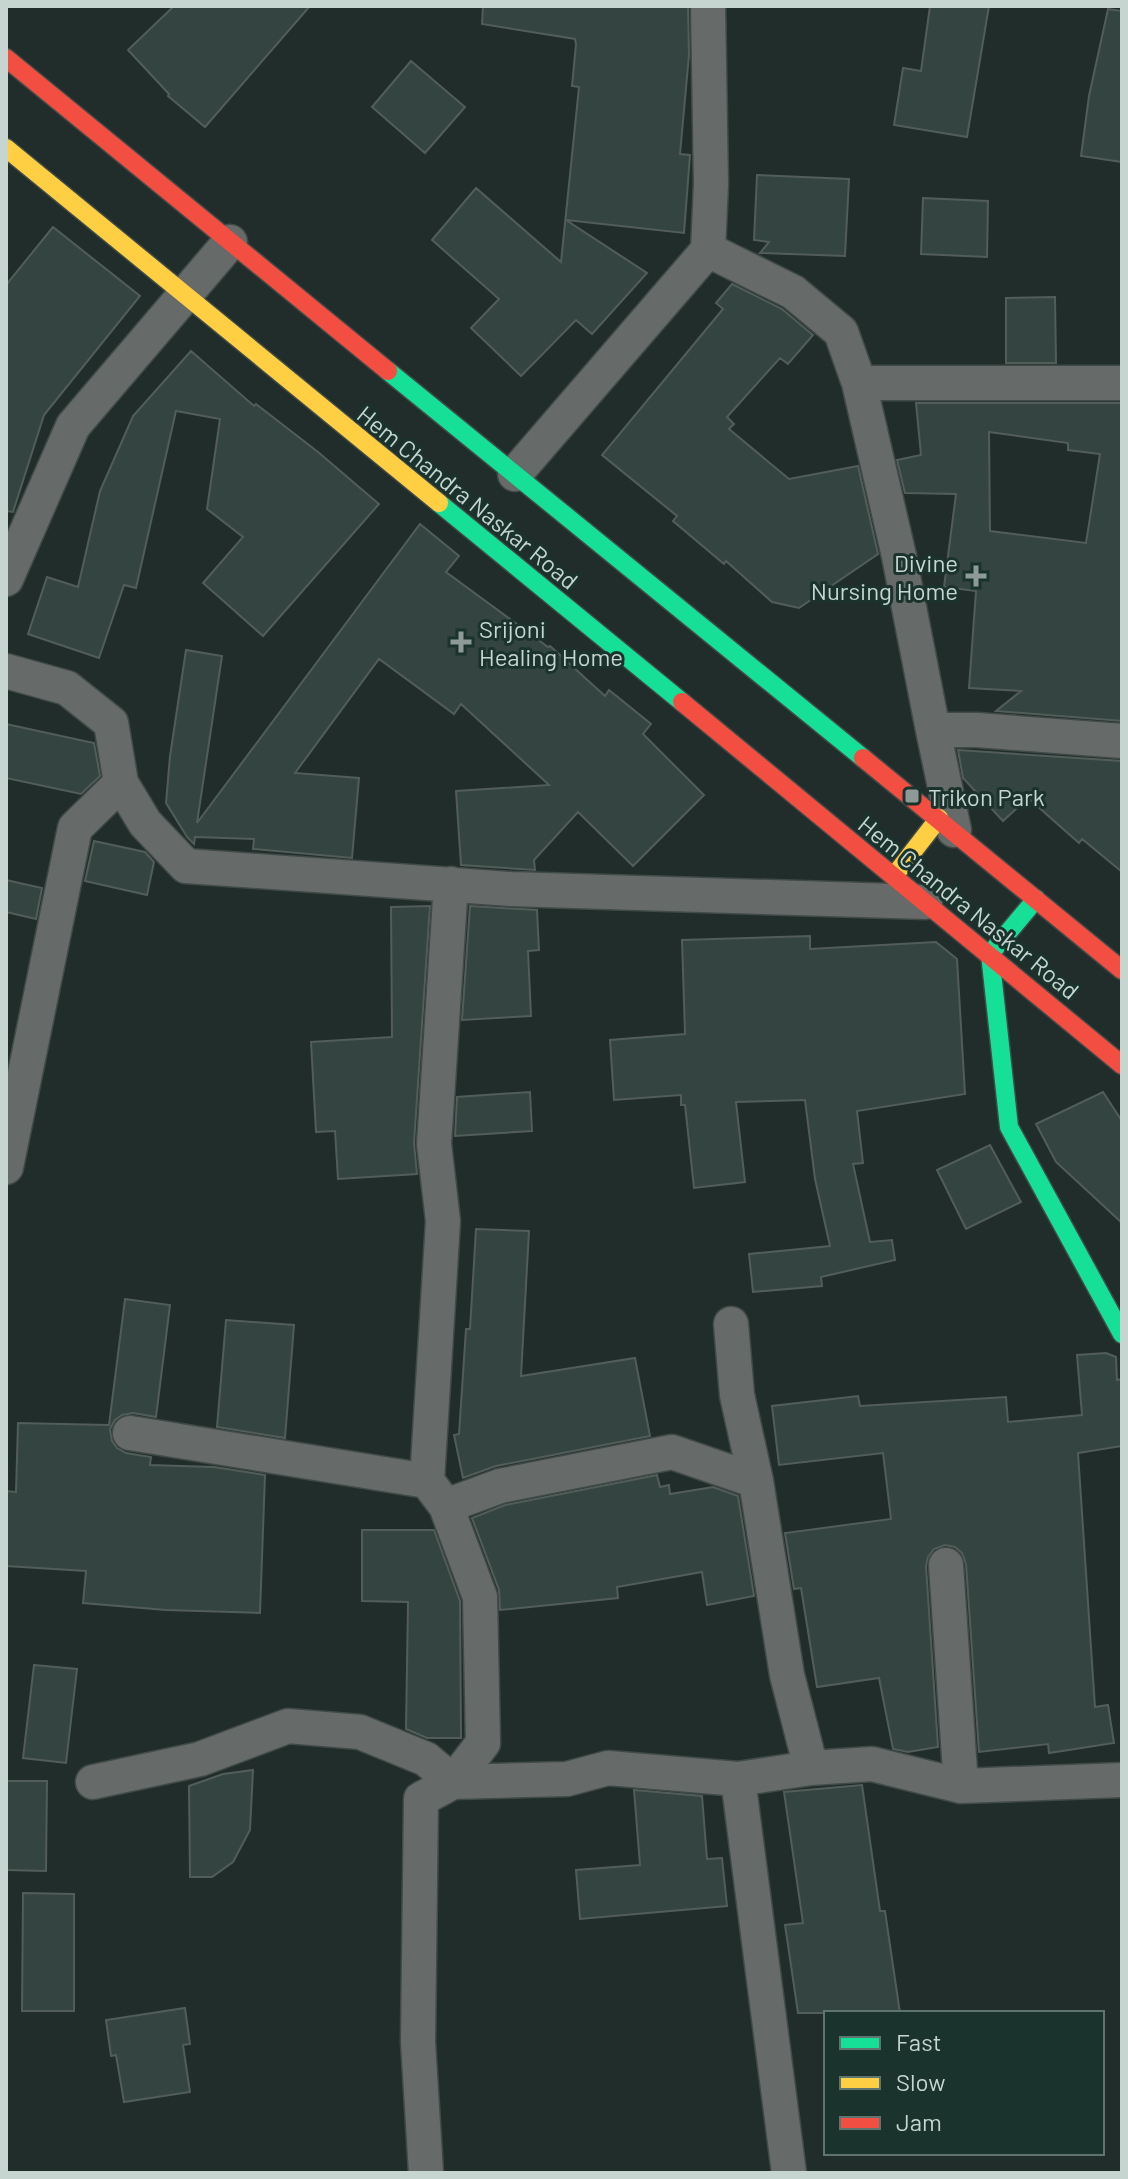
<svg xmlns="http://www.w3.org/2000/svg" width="1128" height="2179" font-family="Barlow,sans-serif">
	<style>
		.building { fill: #344541; stroke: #525d5a; stroke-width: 2; fill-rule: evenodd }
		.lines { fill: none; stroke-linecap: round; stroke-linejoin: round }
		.street-casing { stroke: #404a47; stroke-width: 37 }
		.fast-casing { stroke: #404a47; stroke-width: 21 }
		.slow-casing { stroke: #404a47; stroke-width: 21 }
		.jam-casing { stroke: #404a47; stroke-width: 21 }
		.street { stroke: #666a69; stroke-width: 34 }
		.fast { stroke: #16e098; stroke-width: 18 }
		.slow { stroke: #ffcf43; stroke-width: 18 }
		.jam { stroke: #f24e42; stroke-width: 18 }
		.poi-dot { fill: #8d9a97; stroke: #1b332d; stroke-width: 3 }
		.labels { text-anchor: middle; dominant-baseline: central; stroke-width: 6; stroke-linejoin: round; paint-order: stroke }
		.street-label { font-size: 24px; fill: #c7d5d1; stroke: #1b332d }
		.poi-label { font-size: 24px; fill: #c7d5d1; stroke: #1b332d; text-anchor: start }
	</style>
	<rect width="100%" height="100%" fill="#212d2a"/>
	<path class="building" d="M174 6H310L205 127 168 96 169 94 128 50Z
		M483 6H688L689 55 680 154 690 155 684 233 566 220 647 273 592 334 576 320 521 376 471 328 499 299 432 240 476 188 561 262 579 87 572 86 576 44 575 39 482 24Z
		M930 6H989L967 137 894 125 903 68 921 71Z
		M1108 9 1122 11V162L1081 156 1089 96Z
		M411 61 465 107 425 153 372 107Z
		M757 175 849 179 845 256 760 253 769 242 754 240Z
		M923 198 988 201 987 257 921 254Z
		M53 227 140 296 44 415 13 512 6 511V285Z
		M732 284 782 309 813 335 788 364 780 358 727 417 734 424 729 429 789 479 858 466 878 554 799 608 772 602 726 561 724 564 673 521 677 516 602 455 723 309 716 303Z
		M1055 297 1056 363H1006V298Z
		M191 351 254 406 256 404 318 452 379 504 263 636 203 583 243 537 207 509 220 419 176 411 136 588 124 585 99 658 28 634 47 577 78 587 100 491 133 416Z
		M916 403H1122V721L996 711 1021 691 969 688 976 591 944 587 956 494 905 493 897 460 921 455ZM989 432 1068 443V450L1100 454 1086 543 990 531Z
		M420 524 459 556 446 572 548 647 550 646 605 696 609 690 651 724 643 734 704 795 633 866 578 812 534 860 535 870 461 865 456 791 549 785 461 704 454 714 379 659 295 773 359 778 352 858 253 849 254 839 195 837 194 844 187 837 166 803 170 756 186 650 222 656 197 823Z
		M6 724 94 743 100 776 81 794 6 778Z
		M958 750 1122 761V872L1082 839 1079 843 1028 798 1003 821 963 778Z
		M94 841 145 852 154 862 147 895 85 881Z
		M6 880 42 888 36 919 6 912Z
		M430 906 414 1143 417 1174 338 1179 335 1131 316 1132 311 1042 392 1037 391 907Z
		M470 906 537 910 539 950 528 951 531 1016 462 1020Z
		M810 936V949L936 942 957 959 965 1094 857 1111 863 1163 853 1164 870 1242 892 1240 895 1260 821 1277 822 1286 753 1292 749 1254 830 1246 815 1179 805 1100 736 1102 745 1182 694 1188 685 1105H681V1095L614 1100 610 1040 685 1034 682 940Z
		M530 1092 532 1131 455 1136 457 1097Z
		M1103 1092 1122 1121V1223L1056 1162 1036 1124Z
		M990 1145 1021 1202 966 1229 937 1170Z
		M476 1229 529 1231 521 1376 635 1358 650 1436 496 1466 463 1478 454 1435 459 1434 466 1329H470Z
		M125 1299 170 1305 156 1417 133 1413 122 1415 115 1420 110 1429 112 1441 117 1448 126 1453 151 1457 150 1465 214 1467 265 1475 260 1613 166 1610 83 1603 86 1571 6 1566V1491L16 1492 18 1423 109 1425Z
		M226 1320 294 1325 285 1438 217 1427Z
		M1106 1353 1116 1357 1117 1380 1122 1379V1446L1078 1453 1095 1707 1108 1705 1114 1743 1049 1753 1048 1744 979 1752 966 1564 962 1553 955 1547 945 1545 934 1549 928 1557 926 1566 938 1747 908 1752 893 1749 879 1678 817 1687 801 1588 794 1589 785 1533 891 1519 883 1453 779 1465 772 1406 858 1396 860 1406 1006 1397 1008 1422 1082 1415 1077 1355Z
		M657 1475 660 1487 669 1485 670 1494 713 1487 738 1496 754 1596 707 1605 702 1572 617 1587 618 1598 500 1610 499 1590 472 1518 505 1505Z
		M362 1530H434L460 1601 461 1738H427L406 1729 408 1602 362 1601Z
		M34 1665 77 1669 66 1763 23 1758Z
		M253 1770 250 1830 233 1862 212 1877H190L189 1786 223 1774Z
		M6 1781H47L46 1871 6 1870Z
		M862 1785 880 1911H885L900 2013H798L785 1925 803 1923 784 1792Z
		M634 1790 702 1796 707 1859 722 1858 727 1906 580 1919 576 1870 640 1865Z
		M23 1893 74 1894V2011H22Z
		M185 2008 190 2044 183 2045 190 2092 124 2102 116 2055 111 2056 106 2020Z"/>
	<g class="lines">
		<g class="street-casing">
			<path id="street" d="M708 250 793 292 841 332 859 383 899 556 933 730
				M859 383H1122
				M515 474 708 250 711 184 708 6
				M6 579 73 426 230 242
				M6 671 67 688 111 723 121 783 145 823 186 866 511 889 925 902
				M954 830 933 730H977L1122 741
				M6 1167 75 828 121 783
				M731 1324 737 1395 756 1481
				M130 1433 427 1481
				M446 1506 500 1486 672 1452 756 1481 787 1675 811 1768 872 1764 961 1786 1122 1780
				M946 1565 961 1786
				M738 1779 789 2173
				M93 1782 200 1759 288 1726 360 1732 426 1759 453 1782 567 1779 608 1768 738 1779 811 1768
				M426 2173 418 2042 421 1799 453 1782 483 1743 480 1597 446 1506 427 1481 443 1221 434 1144 451 884"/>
		</g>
		<g class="fast-casing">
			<path id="fast" d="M388 371 863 758
				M439 503 682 702
				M1036 899 990 954 1009 1127 1122 1334"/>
		</g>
		<g class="slow-casing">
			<path id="slow" d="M6 148 439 503
				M894 876 939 818"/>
		</g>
		<g class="jam-casing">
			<path id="jam" d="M6 58 388 371
				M682 702 1122 1065
				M863 758 1122 970"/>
		</g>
		<use href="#street" class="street"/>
		<use href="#fast" class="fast"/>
		<use href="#slow" class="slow"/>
		<use href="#jam" class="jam"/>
	</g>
	<g class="poi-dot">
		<path d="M972 564h8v8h8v8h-8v8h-8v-8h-8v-8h8z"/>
		<path d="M457 630h8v8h8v8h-8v8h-8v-8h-8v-8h8z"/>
		<rect x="904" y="788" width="16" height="16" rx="4"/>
	</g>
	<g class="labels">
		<g class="street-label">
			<text transform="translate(468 497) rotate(39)">Hem Chandra Naskar Road</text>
			<text transform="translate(969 907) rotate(39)">Hem Chandra Naskar Road</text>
		</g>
		<g class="poi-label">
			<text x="958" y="562" text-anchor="end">Divine<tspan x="958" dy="28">Nursing Home</tspan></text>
			<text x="479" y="628">Srijoni<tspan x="479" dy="28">Healing Home</tspan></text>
			<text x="928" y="796">Trikon Park</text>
		</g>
	</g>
	<rect width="1128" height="2179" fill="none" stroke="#c7d5d1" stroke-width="16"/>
	<rect x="824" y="2011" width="280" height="144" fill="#1b332d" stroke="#60746f" stroke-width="2"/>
	<rect x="840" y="2037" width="40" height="12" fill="#16e098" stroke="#60746f" stroke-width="2"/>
	<text x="896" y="2051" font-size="24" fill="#c7d5d1">Fast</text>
	<rect x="840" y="2077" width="40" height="12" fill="#ffcf43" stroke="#60746f" stroke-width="2"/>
	<text x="896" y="2091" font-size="24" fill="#c7d5d1">Slow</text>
	<rect x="840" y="2117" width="40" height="12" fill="#f24e42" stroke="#60746f" stroke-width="2"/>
	<text x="896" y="2131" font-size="24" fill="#c7d5d1">Jam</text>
</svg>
